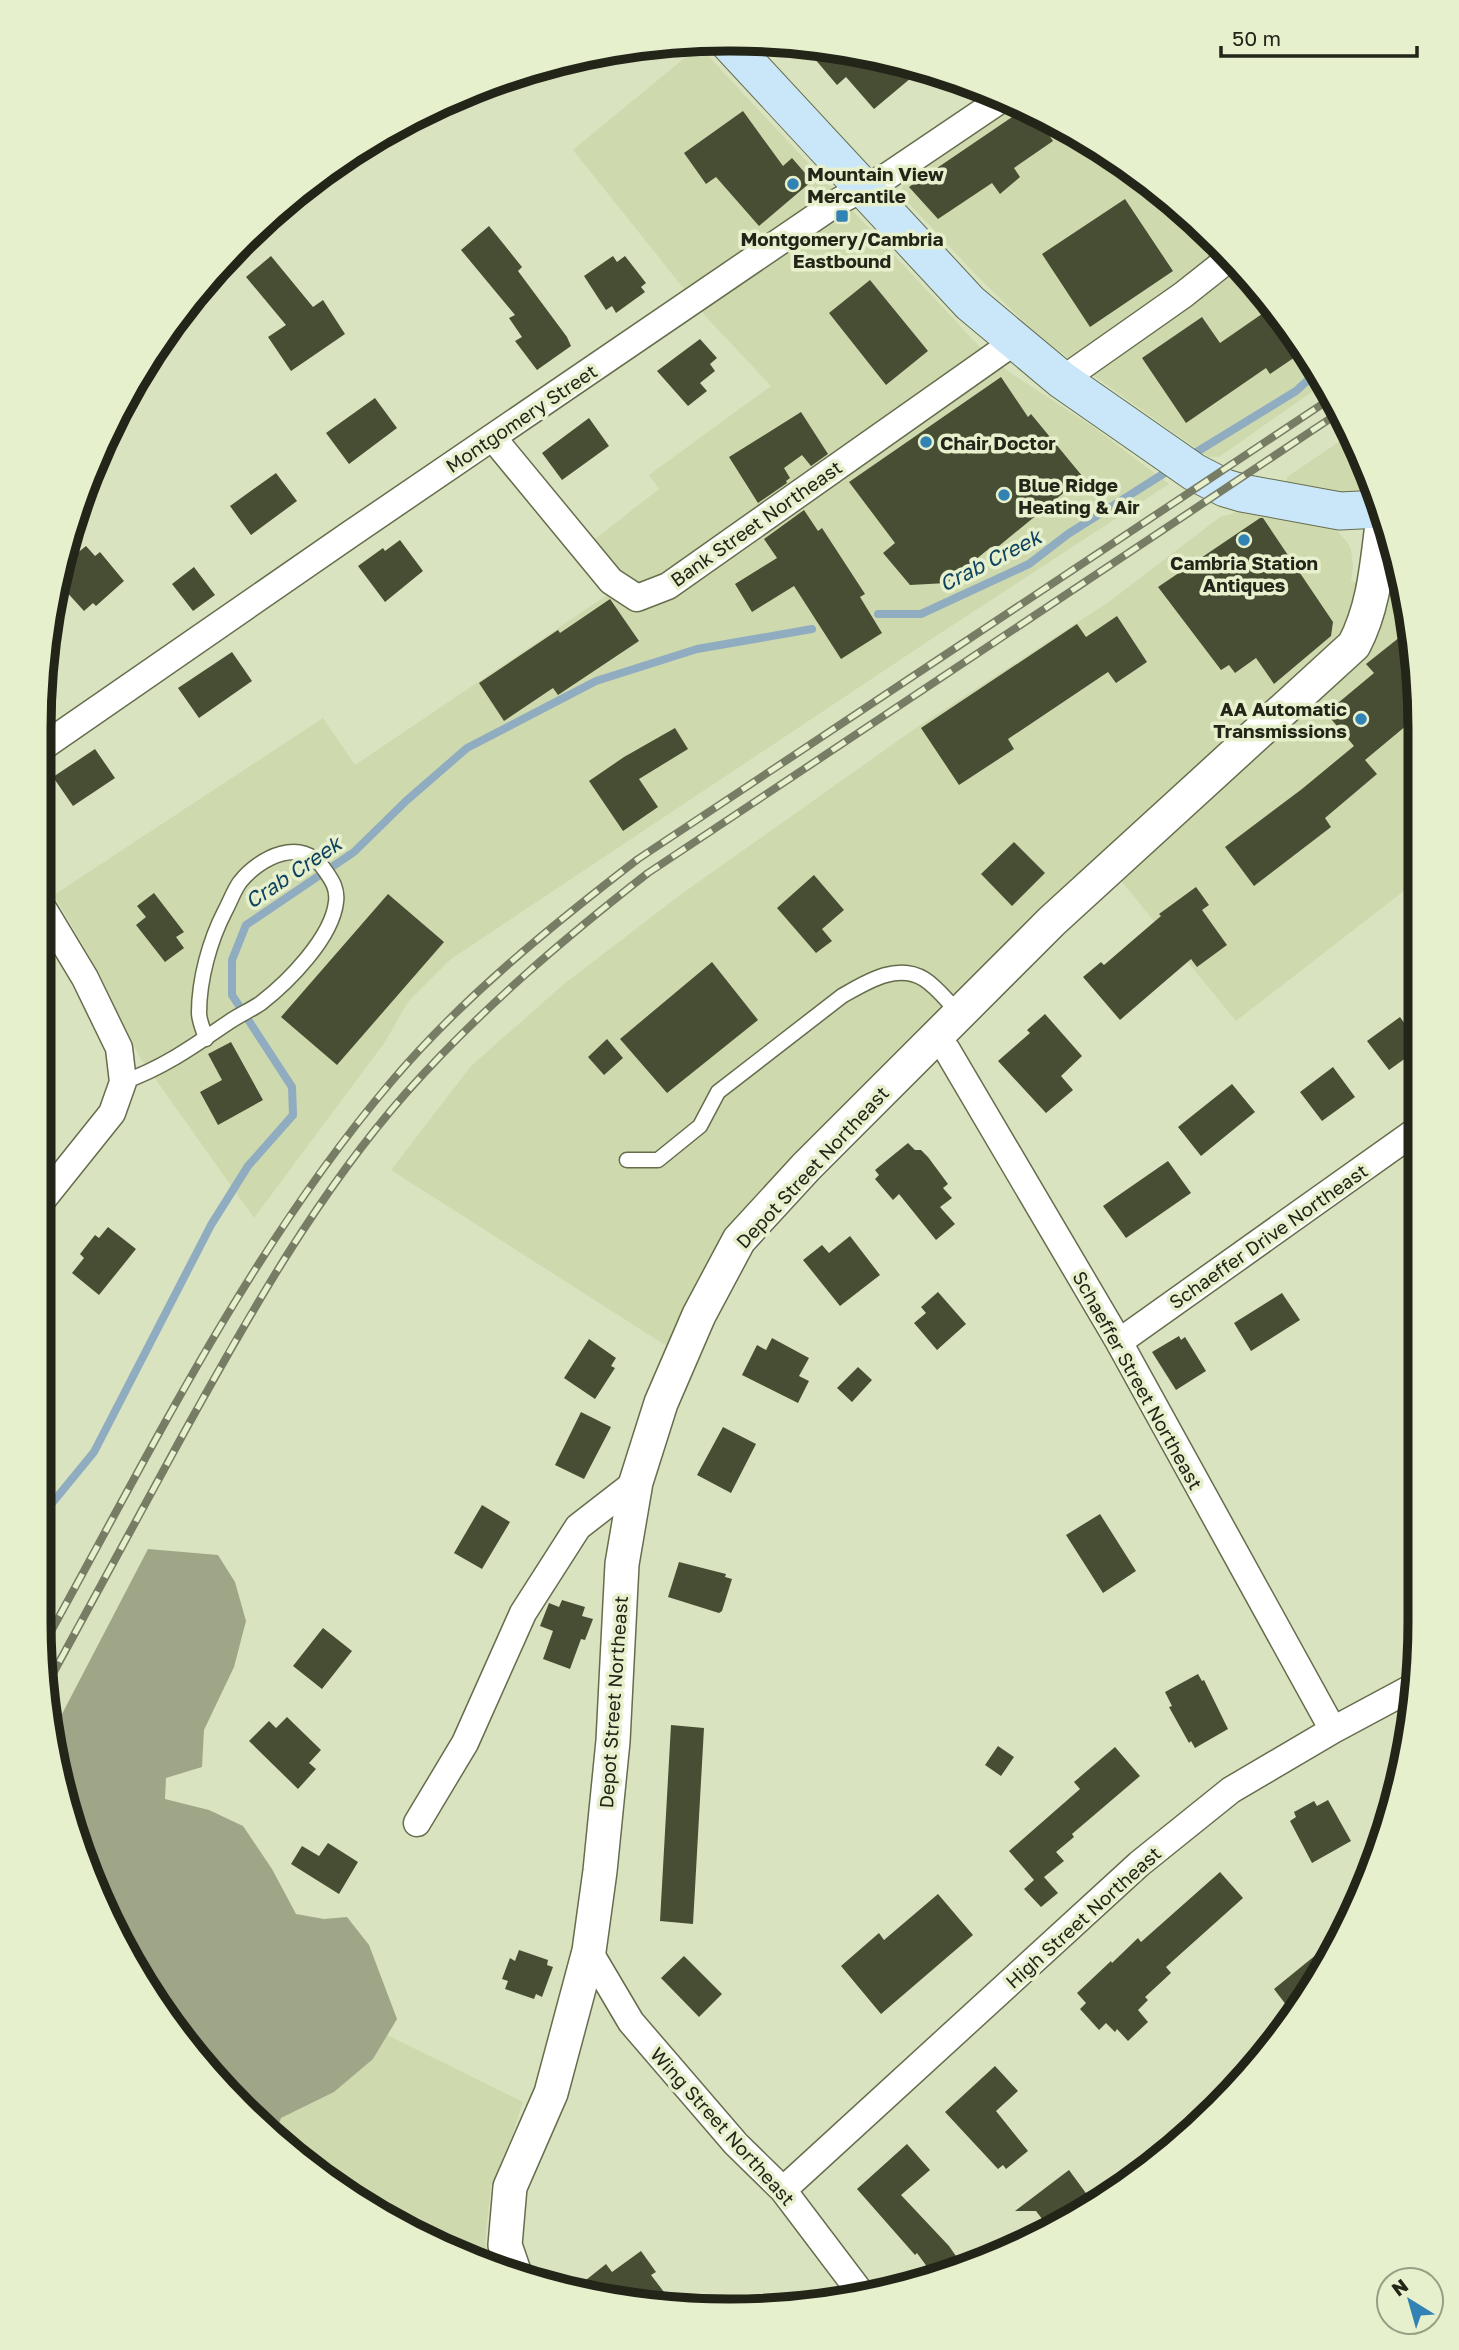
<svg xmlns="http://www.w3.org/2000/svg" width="1459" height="2350" font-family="'Golos Text',sans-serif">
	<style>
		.built { fill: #ced9ae }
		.forest { fill: #9fa688 }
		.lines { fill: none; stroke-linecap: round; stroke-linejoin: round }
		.stream { stroke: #90acc0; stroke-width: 8 }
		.building { fill: #484e34 }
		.service-casing { stroke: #656d4d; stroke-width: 17 }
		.minor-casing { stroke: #656d4d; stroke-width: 29 }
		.tertiary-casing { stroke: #656d4d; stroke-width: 36 }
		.secondary-casing { stroke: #656d4d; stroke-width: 39 }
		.service { stroke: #fff; stroke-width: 14 }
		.minor { stroke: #fff; stroke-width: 26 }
		.tertiary { stroke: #fff; stroke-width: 33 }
		.secondary { stroke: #cae7f9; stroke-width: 37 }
		.rail-casing { stroke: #777d65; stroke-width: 8 }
		.rail { stroke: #e7f0cd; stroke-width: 5; stroke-dasharray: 16; stroke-linecap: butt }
		.poi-dot { fill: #3282b3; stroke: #e7f0cd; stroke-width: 2.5 }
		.labels { text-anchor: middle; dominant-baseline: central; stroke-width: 7; stroke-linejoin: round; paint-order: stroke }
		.poi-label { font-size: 19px; font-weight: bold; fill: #222518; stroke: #e7f0cd; text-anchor: start }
		.street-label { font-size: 19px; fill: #222518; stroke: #e7f0cd }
		.water-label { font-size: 21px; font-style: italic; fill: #0f4260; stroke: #e7f0cd }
		.rim { fill: none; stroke: #222518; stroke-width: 9 }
	</style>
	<rect width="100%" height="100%" fill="#dae3c0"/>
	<path class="built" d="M699 46 977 344 1009 372 1092 426 1169 484 936 636 451 959 408 1002 385 1042 254 1218 139 1056 98 971 54 895 323 718 355 765 625 583 590 543 659 489 649 475 771 386 708 319 573 150Z
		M1017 103 1035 110 1150 182 1249 274 1326 382 1219 457H1208L1053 347 1019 317 978 277 899 193 904 184Z
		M1349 435 1376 499 1333 527 1347 542 1351 549 1353 566 1351 581 1391 590 1398 556 1419 684 1418 880 1236 1021 1099 854 927 1022 794 1159 668 1347 391 1170 471 1066 564 984 680 895 913 730 1110 601 1220 517 1241 511 1280 517 1287 477Z
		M387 2035 523 2102 512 2136 491 2186 485 2242 492 2268 424 2240 309 2169 274 2138 281 2118 334 2092 373 2059Z"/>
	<path class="forest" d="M148 1549 218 1555 235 1582 246 1621 234 1667 204 1730 202 1767 166 1778 165 1799 209 1810 243 1826 272 1869 296 1914 324 1919 347 1917 369 1945 397 2019 373 2059 334 2092 281 2118 274 2138 241 2109 155 2005 75 1842 50 1737Z"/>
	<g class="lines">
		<path class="stream" d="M1190 456 1296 391 1318 371
			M878 614H921L1029 564 1068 534 1171 469
			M44 1513 94 1452 211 1225 248 1166 293 1115 292 1087 232 995V960L246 925 354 852 406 801 467 748 596 681 697 649 812 629"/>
	</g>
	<path class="building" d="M803 45 896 60 911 78 874 109 846 77 837 85Z
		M1027 107 1031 108 1053 141 1014 168 1020 177 1000 194 992 183 938 219 909 187Z
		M743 111 783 166 792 158 812 181 759 226 716 177 706 184 684 153Z
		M1125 199 1173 271 1090 327 1042 254Z
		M489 226 522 267 518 271 567 337 571 346 537 370 515 341 522 337 509 318 515 315 461 250Z
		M271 256 313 307 323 300 345 334 291 371 268 337 286 325 246 277Z
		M613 256 617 262 625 256 646 283 641 287 645 292 616 313 612 306 606 310 584 276Z
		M870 280 928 351 886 385 829 313Z
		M1272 307 1304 351 1270 374 1266 368 1186 423 1142 358 1202 317 1220 343Z
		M700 339 717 358 710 364 715 371 700 383 707 391 688 406 657 371Z
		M1001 377 1028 417 1031 414 1083 477 994 550 991 547 947 583 910 585 883 553 895 543 849 482Z
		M375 398 397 428 349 464 326 433Z
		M801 412 828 454 811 466 802 455 784 468 790 478 786 481 787 483 758 503 729 457Z
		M589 418 609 446 562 480 542 453Z
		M276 473 297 501 251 535 230 506Z
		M804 510 818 531 822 528 865 594 860 597 882 633 841 659 794 586 752 612 735 584 777 558 764 539Z
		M1260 518H1263L1333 622 1331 636 1274 684 1256 658 1235 673 1229 665 1221 670 1158 587Z
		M400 540 423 571 385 602 358 566 383 548 385 551Z
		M86 546 95 556 100 552 124 581 96 606 93 603 84 611 64 589 60 581 65 563Z
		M194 567 215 595 193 611 172 584Z
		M610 599 639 641 558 695 553 688 504 721 479 683 558 630 560 633Z
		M1117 616 1147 662 1116 683 1108 672 1008 739 1014 749 959 785 921 728 1077 624 1086 637Z
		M1410 629 1419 684V715L1365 760 1377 774 1325 818 1331 827 1254 886 1225 847 1302 789 1354 746 1326 713 1374 673 1366 664Z
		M232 652 252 681 199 718 178 688Z
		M675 728 688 749 639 779 658 807 623 831 589 781 624 757Z
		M95 749 115 778 73 806 53 777Z
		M1014 842 1045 873 1012 906 981 874Z
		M814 875 844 910 822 929 832 941 816 953 777 908Z
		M1196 887 1209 905 1202 910 1227 945 1197 967 1191 959 1120 1020 1083 977 1101 962 1104 965 1161 916 1159 914Z
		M154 893 184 932 176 937 184 948 165 962 136 925 146 917 137 906Z
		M388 894 444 942 337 1065 281 1017Z
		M712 962 758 1020 667 1093 620 1039Z
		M1045 1014 1082 1056 1061 1076 1073 1090 1046 1113 998 1061 1030 1033 1027 1030Z
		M1400 1017 1417 1041V1050L1389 1070 1367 1041Z
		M607 1039 623 1058 604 1075 588 1057Z
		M231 1042 263 1100 218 1125 200 1092 222 1080 208 1054Z
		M1333 1067 1355 1097 1322 1121 1300 1092Z
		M1232 1084 1255 1112 1201 1156 1178 1127Z
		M908 1143 915 1150H921L928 1157 948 1184 943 1188 952 1198 940 1207 955 1224 936 1240 899 1194 893 1200 875 1179 879 1175 875 1170Z
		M1168 1161 1191 1193 1126 1238 1103 1206Z
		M108 1227 136 1249 99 1295 72 1273 84 1258 80 1254 95 1235 99 1238Z
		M850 1236 880 1275 840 1306 803 1260 822 1245 829 1253Z
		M938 1292 966 1324 937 1350 914 1323 926 1313 921 1307Z
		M1282 1293 1300 1320 1251 1351 1234 1323Z
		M1179 1336 1181 1340 1185 1337 1206 1371 1176 1390 1152 1352Z
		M772 1338 809 1358 799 1376 809 1381 798 1403 742 1375 757 1345 766 1350Z
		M589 1339 616 1358 611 1366 615 1368 595 1399 564 1378Z
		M858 1367 872 1380 852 1402 837 1388Z
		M581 1412 611 1427 584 1479 555 1465Z
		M723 1427 756 1444 731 1493 697 1475Z
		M482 1505 510 1522 482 1569 454 1553Z
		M1100 1514 1136 1571 1103 1593 1066 1535Z
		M679 1562 726 1574 725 1577 732 1579 722 1611 719 1613 668 1597Z
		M562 1600 585 1607 582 1616 593 1619 585 1640 581 1639 570 1669 543 1659 553 1631 540 1626 549 1603 559 1607Z
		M323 1628 352 1651 322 1689 293 1666Z
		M1198 1674 1202 1681 1204 1680 1228 1729 1195 1748 1191 1741 1189 1743 1169 1707 1172 1706 1165 1692Z
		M287 1717 321 1750 309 1763 316 1769 298 1789 249 1741 269 1721 276 1728Z
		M671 1725 704 1728 693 1924 660 1921Z
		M998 1746 1014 1757 1001 1776 985 1765Z
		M1115 1747 1140 1776 1072 1834 1074 1837 1056 1852 1064 1861 1044 1877 1058 1893 1041 1907 1024 1889 1034 1880 1009 1851 1080 1789 1074 1782Z
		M1328 1800 1351 1841 1312 1863 1290 1821 1296 1817 1294 1812 1314 1801 1317 1806Z
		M328 1843 358 1862 339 1894 291 1864 302 1846 319 1856Z
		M1220 1872 1243 1898 1166 1967 1171 1973 1145 1997 1148 2000 1138 2010 1148 2022 1128 2041 1117 2029 1115 2032 1106 2023 1099 2030 1080 2009 1086 2003 1077 1993 1111 1961 1112 1963 1138 1938 1141 1942Z
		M938 1894 973 1935 881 2014 841 1966 879 1933 884 1940Z
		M1333 1941 1335 1942 1293 2014 1274 1989Z
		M519 1950 548 1960 547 1965 553 1967 542 1997 536 1994 534 1999 505 1989 508 1981 502 1979 510 1958 515 1961Z
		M684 1956 722 1994 699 2017 661 1978Z
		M995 2066 1018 2091 996 2111 1028 2151 1006 2169 1003 2165 998 2169 945 2112Z
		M907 2144 930 2170 901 2195 949 2246 965 2269 936 2279 917 2253 915 2255 857 2189Z
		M1069 2170 1091 2200 1049 2228 1036 2211H1015Z
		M641 2251 656 2272 651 2275 677 2309 576 2288 606 2264 612 2272Z"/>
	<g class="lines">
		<g class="service-casing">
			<path id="service" d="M123 1082C163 1068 194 1046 229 1022 239 1015 251 1010 261 1003 288 982 332 938 336 902 338 888 331 879 324 869 302 836 260 857 240 882 234 890 230 902 225 911 210 940 199 979 199 1013 199 1021 204 1031 206 1039
				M627 1160H658L700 1126 718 1092 842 996C865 983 897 962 924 979 937 987 948 1002 959 1013"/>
		</g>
		<g class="minor-casing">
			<path id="minor" d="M1062 380 1183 295 1231 257
				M493 438 611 581 637 598 668 586 1014 342
				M44 746 349 535 839 201 889 175 1003 98
				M44 910 85 978 119 1048 123 1082 112 1113 44 1198
				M934 1037 947 1050 1119 1342 1333 1730
				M1119 1342 1417 1130
				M417 1823 465 1743 523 1613 578 1527 636 1482
				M589 1951 631 2022 736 2144 783 2190 864 2297
				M783 2190 1139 1864 1231 1790 1333 1730 1415 1686"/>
		</g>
		<g class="tertiary-casing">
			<path id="tertiary" d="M516 2277 505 2245 510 2187 551 2093 589 1951 600 1871 613 1741 622 1564 636 1482 661 1403 699 1315 739 1240 806 1167 1052 921 1354 645C1375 605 1377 561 1383 517"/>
		</g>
		<g class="secondary-casing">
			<path id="secondary" d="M728 42 970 303 1062 380 1194 472 1225 488 1242 493 1340 511 1380 509"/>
		</g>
		<use href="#service" class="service"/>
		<use href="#minor" class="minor"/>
		<use href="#tertiary" class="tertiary"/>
		<use href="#secondary" class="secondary"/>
		<g class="rail-casing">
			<path id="rail" d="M44 1644C150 1453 249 1249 391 1082 463 997 550 927 638 859L1333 397
				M44 1690C91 1603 139 1516 186 1429 251 1312 317 1194 406 1093 479 1011 562 940 648 873L1340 412"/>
		</g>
		<use href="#rail" class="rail"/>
	</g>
	<g class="poi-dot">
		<circle cx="793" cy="184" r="7"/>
		<rect x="835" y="209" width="14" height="14" rx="3.5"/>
		<circle cx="926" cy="442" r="7"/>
		<circle cx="1004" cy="495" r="7"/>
		<circle cx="1244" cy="540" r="7"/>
		<circle cx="1361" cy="719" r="7"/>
	</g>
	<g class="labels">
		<g class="poi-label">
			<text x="807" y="173">Mountain View<tspan x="807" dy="22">Mercantile</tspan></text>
			<text x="842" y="238" text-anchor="middle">Montgomery/Cambria<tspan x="842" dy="22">Eastbound</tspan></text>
			<text x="940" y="442">Chair Doctor</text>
			<text x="1018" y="484">Blue Ridge<tspan x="1018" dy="22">Heating &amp; Air</tspan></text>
			<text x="1244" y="562" text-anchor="middle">Cambria Station<tspan x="1244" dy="22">Antiques</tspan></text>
			<text x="1347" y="708" text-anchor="end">AA Automatic<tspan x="1347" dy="22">Transmissions</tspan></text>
		</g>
		<g class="street-label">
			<text transform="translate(521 418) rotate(-34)">Montgomery Street</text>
			<text transform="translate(756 523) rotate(-35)">Bank Street Northeast</text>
			<text transform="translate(812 1167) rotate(-47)">Depot Street Northeast</text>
			<text transform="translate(1268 1236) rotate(-35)">Schaeffer Drive Northeast</text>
			<text transform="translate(1138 1380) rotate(61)">Schaeffer Street Northeast</text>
			<text transform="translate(613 1702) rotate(-86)">Depot Street Northeast</text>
			<text transform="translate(1083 1917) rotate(-42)">High Street Northeast</text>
			<text transform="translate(723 2126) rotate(48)">Wing Street Northeast</text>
		</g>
		<g class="water-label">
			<text transform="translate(990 560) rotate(-27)">Crab Creek</text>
			<text transform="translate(293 872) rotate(-34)">Crab Creek</text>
		</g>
	</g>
	<path d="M0 0H1459V2350H0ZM729 51H730A678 678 0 0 1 1408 729V1621A678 678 0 0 1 730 2299H729A678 678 0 0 1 51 1621V729A678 678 0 0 1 729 51Z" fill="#e7f0cd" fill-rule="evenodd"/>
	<path class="rim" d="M729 51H730A678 678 0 0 1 1408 729V1621A678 678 0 0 1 730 2299H729A678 678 0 0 1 51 1621V729A678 678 0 0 1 729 51Z"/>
	<g transform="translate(1410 2301) rotate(323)"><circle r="33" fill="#e7f0cd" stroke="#989f85" stroke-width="2"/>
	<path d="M0-5L12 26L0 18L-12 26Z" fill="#3282b3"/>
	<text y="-10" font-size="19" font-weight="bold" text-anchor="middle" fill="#222518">N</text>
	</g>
	<path d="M1221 46v10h196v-10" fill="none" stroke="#222518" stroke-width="3.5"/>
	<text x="1232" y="46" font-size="21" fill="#222518" stroke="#e7f0cd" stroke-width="5" paint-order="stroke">50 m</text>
</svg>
